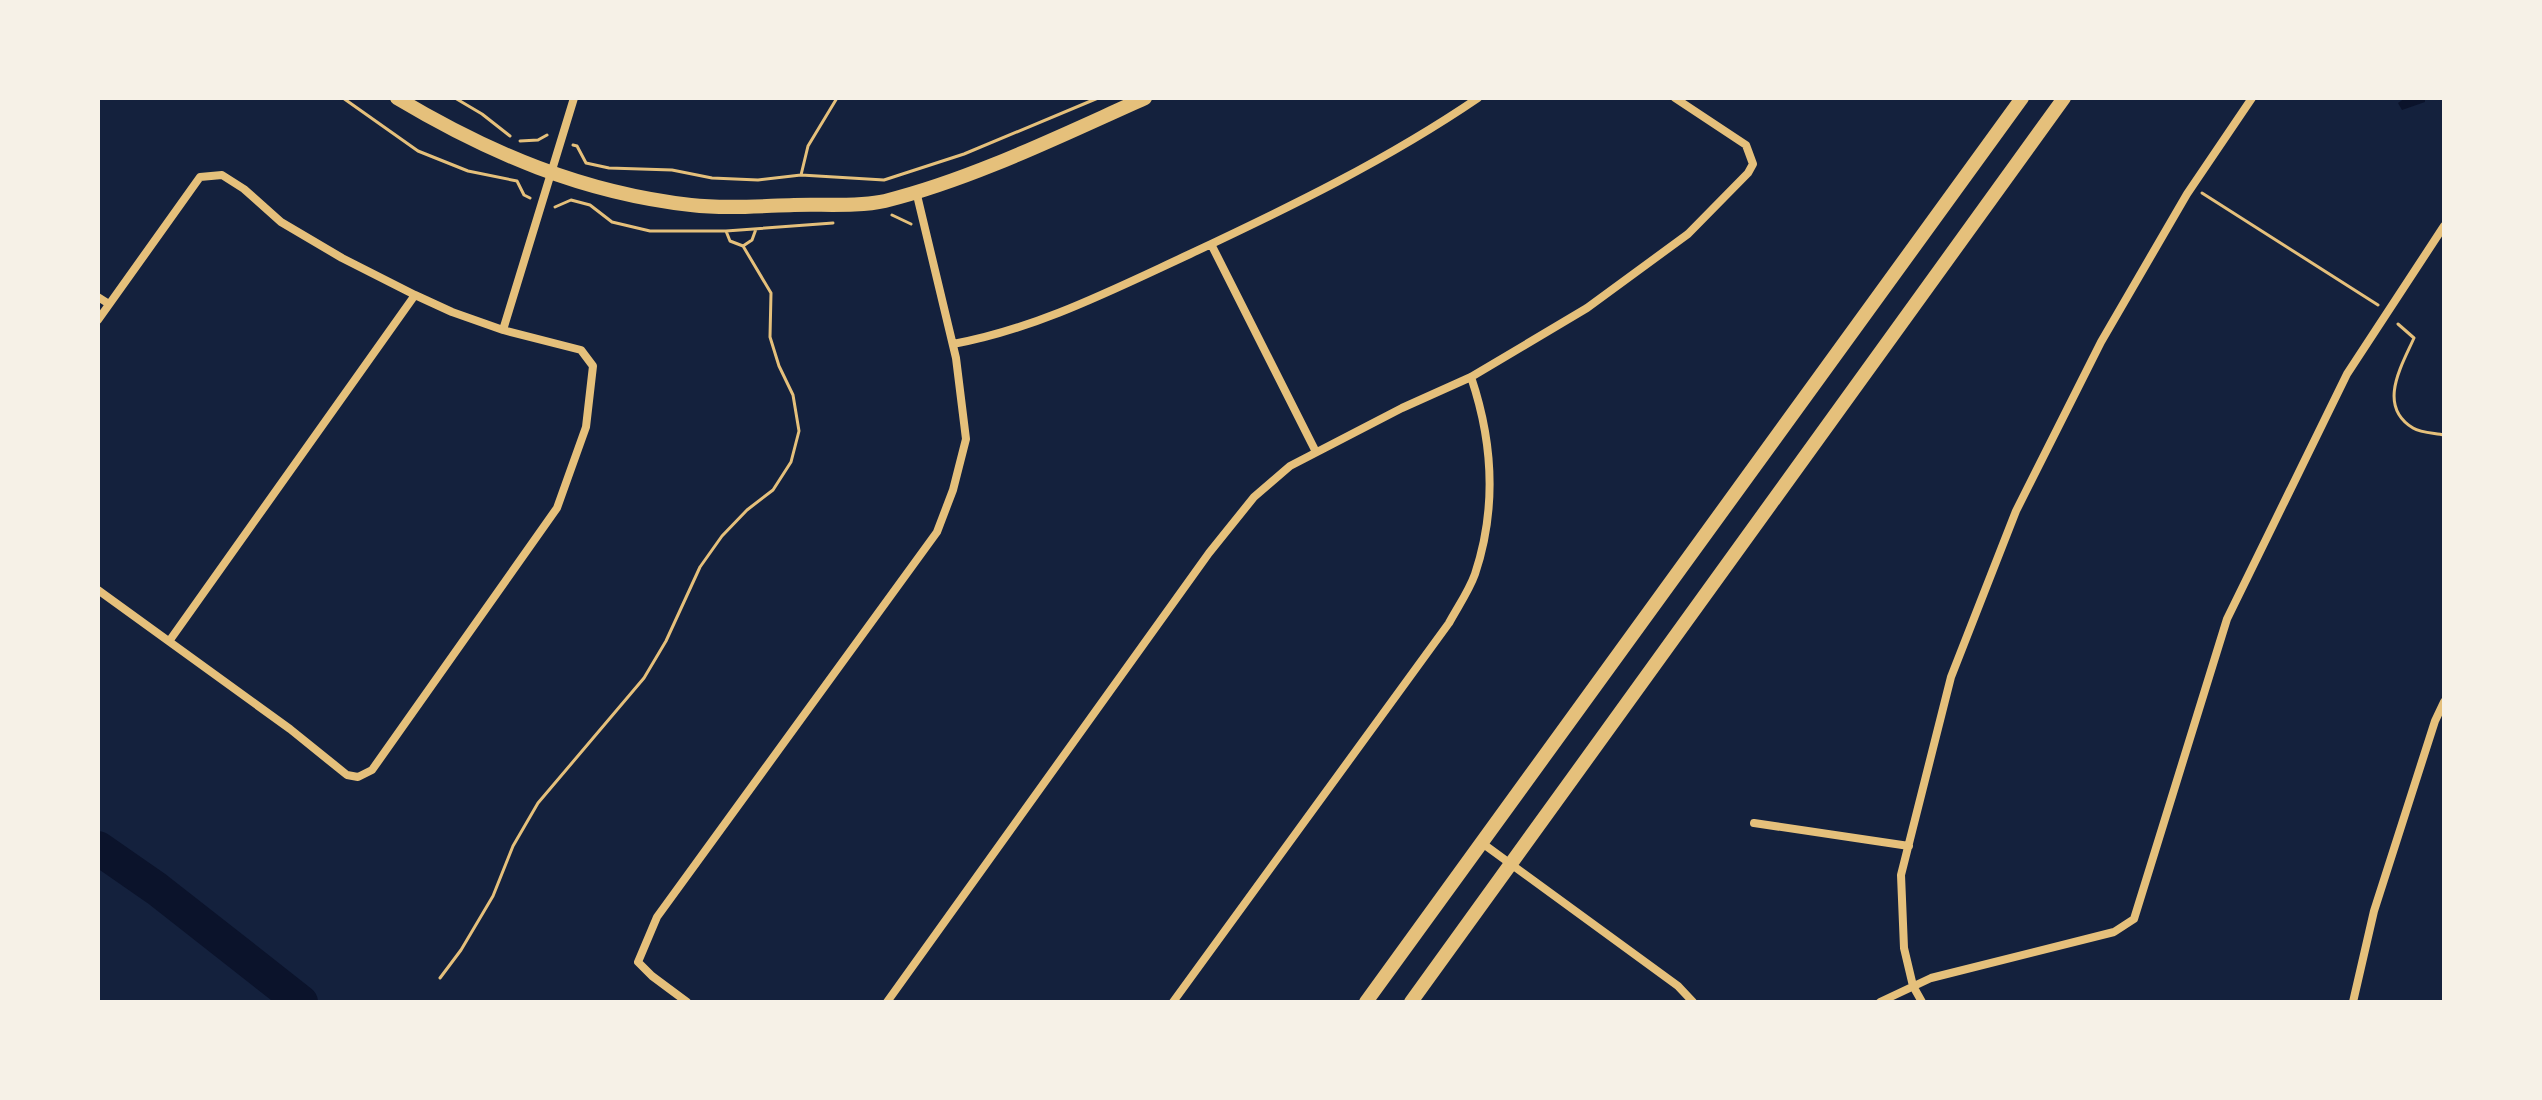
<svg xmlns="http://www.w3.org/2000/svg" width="2542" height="1100" font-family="'Space Grotesk',sans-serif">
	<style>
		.water { fill: #0b132b }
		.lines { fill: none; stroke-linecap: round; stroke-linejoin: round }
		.river { stroke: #0b132b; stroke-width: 34 }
		.path { stroke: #e5c07b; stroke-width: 3 }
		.minor { stroke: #e5c07b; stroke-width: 8 }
		.tertiary { stroke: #e5c07b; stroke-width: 14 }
	</style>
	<rect width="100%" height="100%" fill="#14213d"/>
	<path class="water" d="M2405 98H2425V102L2402 110 2398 103Z"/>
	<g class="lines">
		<path class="river" d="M98 848 157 889 301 1002"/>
		<path class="path" d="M343 98 418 151 468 171 517 181 524 195 530 198
			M455 98 482 114 510 136
			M837 98 808 146 801 175 884 180 964 154 1098 98
			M520 141 538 140 547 135
			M573 145 577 146 586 163 609 168 672 170 712 178 758 180 801 175
			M2202 193 2378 305
			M555 207 571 200 590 205 612 222 650 231H726L833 223
			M892 215 911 224
			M726 231 730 241 743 246 752 240 756 229
			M2398 324 2414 338C2401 367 2377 406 2413 428 2421 433 2435 433 2444 435
			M440 978 461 950 493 896 513 846 538 803 644 678 666 641 700 567 722 536 747 510 773 490 791 462 799 431 793 395 779 366 770 337 771 293 743 246"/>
		<path class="minor" d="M1211 244 1316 452
			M98 297 109 304
			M98 320 200 177 222 175 244 189 281 222 342 258 415 295 452 312 503 330 581 350 593 366 586 427 557 508 372 770 358 777 347 775 290 729 98 590
			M503 330 574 98
			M953 344C1036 329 1114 289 1190 254 1290 207 1387 160 1478 98
			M170 640 415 295
			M1754 823 1909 846
			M1482 843 1678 986 1693 1002
			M687 1002 652 976 638 962 657 917 937 532 953 490 966 439 956 358 916 191
			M887 1002 1209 553 1254 497 1290 466 1402 408 1471 377 1587 308 1688 234 1748 173 1753 164 1746 145 1675 98
			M1173 1002 1449 623C1457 608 1469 591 1475 574 1497 508 1493 442 1471 377
			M1880 1002 1931 978 2114 932 2134 919 2227 619 2347 374 2444 226
			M1922 1002 1913 986 1904 948 1901 875 1951 677 2016 511 2101 342 2187 194 2252 98
			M2353 1002 2374 911 2435 721 2444 702"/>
		<path class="tertiary" d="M397 98C489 153 583 193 691 205 725 209 760 206 794 205 821 204 859 207 885 201 973 179 1062 135 1145 98
			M1366 1002 2022 98
			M1411 1002 2064 98"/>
	</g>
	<rect width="2542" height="1100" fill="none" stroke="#f6f1e7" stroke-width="200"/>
</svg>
